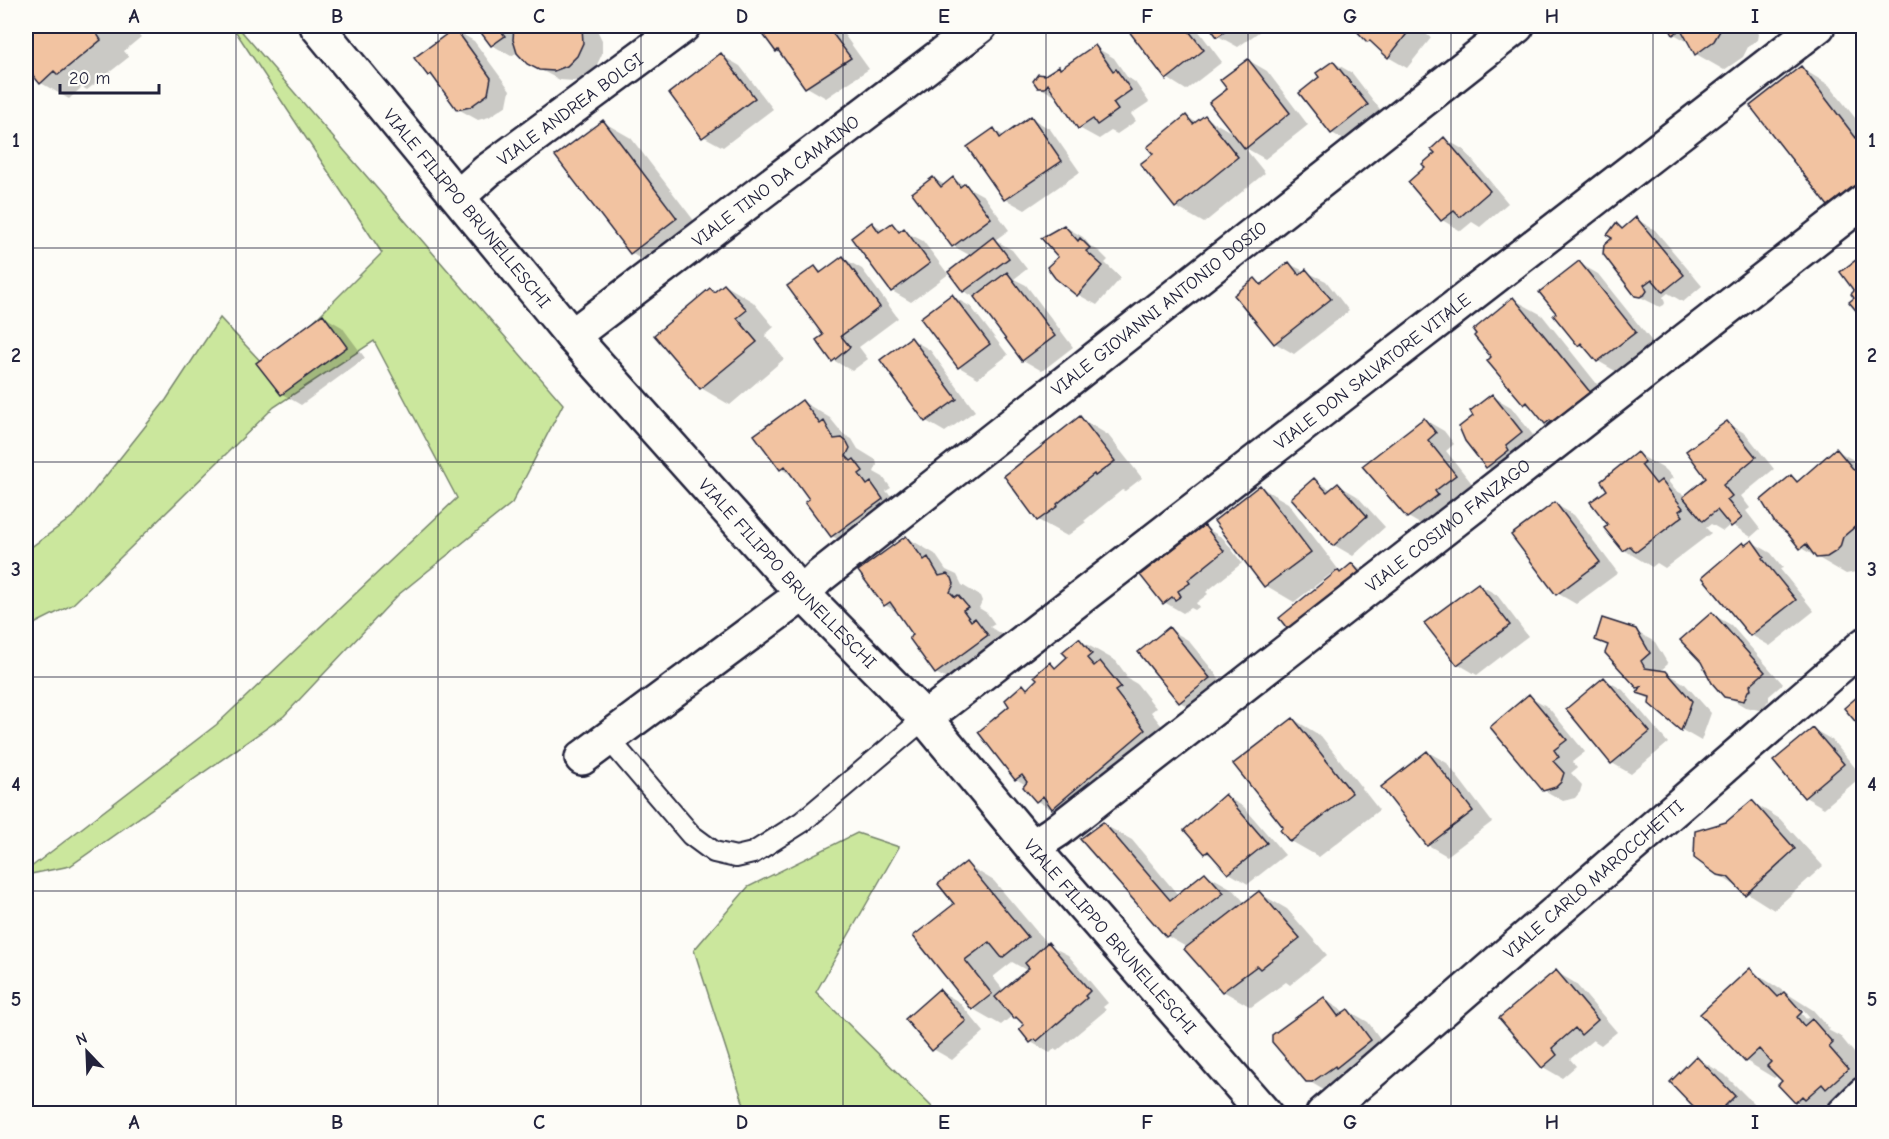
<svg xmlns="http://www.w3.org/2000/svg" width="1889" height="1139" font-family="'Comic Neue',sans-serif">
	<style>
		.green { fill: #cbe79d; stroke: #76846c; stroke-width: 1.5 }
		.shadow { fill: #0003; fill-rule: evenodd }
		.building { fill: #f2c3a1; stroke: #22223b; stroke-width: 1.5 }
		.lines { fill: none; stroke-linecap: round; stroke-linejoin: round }
		.lane-casing { stroke: #22223b; stroke-width: 24 }
		.street-casing { stroke: #22223b; stroke-width: 38 }
		.lane { stroke: #fdfcf7; stroke-width: 20 }
		.street { stroke: #fdfcf7; stroke-width: 33 }
		.grid { fill: none; stroke: #22223b; stroke-width: 1.5; stroke-opacity: 0.55 }
		.labels { text-anchor: middle; dominant-baseline: central; stroke-width: 6; stroke-linejoin: round; paint-order: stroke }
		.street-label { font-size: 18px; fill: #22223b; stroke: #fdfcf7 }
		.neatline { fill: none; stroke: #22223b; stroke-width: 2 }
		.grid-label { font-size: 20px; text-anchor: middle; font-weight: bold; fill: #22223b }
	</style>
	<rect width="100%" height="100%" fill="#fdfcf7"/>
	<filter id="ink" filterUnits="userSpaceOnUse"><feTurbulence type="fractalNoise" baseFrequency=".0167" numOctaves="2"/><feDisplacementMap in="SourceGraphic" scale="12" xChannelSelector="R" yChannelSelector="G"/><feConvolveMatrix kernelMatrix="1 2 1 2 8 2 1 2 1" color-interpolation-filters="sRGB"/></filter>
	<g filter="url(#ink)">
		<path class="green" d="M232 26H237L563 404 512 503 398 595 284 716 70 866 26 875V871L216 725 457 498 374 341 274 407 72 605 26 628V551L75 515 166 400 220 318 265 366 320 315 382 253Z
			M857 833 899 847 816 992 938 1113H729L744 1105 694 950 748 887Z"/>
		<path class="shadow" d="M26 26H131L141 37 124 51 129 57 87 90 82 87 69 99 41 83 26 65Z
			M478 26H595L602 40V54L596 67 587 76 574 81 560 80 527 63 518 52 511 56 492 45Z
			M676 26H708L694 36Z
			M776 26H838L869 69 826 98 807 87 783 54 777 51 764 34Z
			M1127 26H1195L1222 62 1186 90 1167 78Z
			M1211 26H1267L1238 47 1218 36Z
			M1354 26H1418L1417 27 1431 38 1407 68 1388 57Z
			M1669 26H1754L1759 34 1758 40 1749 45 1743 57 1724 70 1696 54 1690 43 1674 34Z
			M455 30 474 41 510 90 507 105 489 117 478 120 458 109 438 80 429 75Z
			M1095 47 1114 58 1127 77 1135 82 1149 102 1131 114 1136 121 1117 134 1111 131 1099 139 1079 128 1059 98 1039 87 1046 77 1059 68 1062 69Z
			M721 55 740 66 773 109 723 147 703 136Z
			M1248 60 1267 71 1308 125 1265 159 1244 147 1265 173 1204 223 1176 207 1155 155 1186 116 1197 123 1205 117 1236 135 1230 89Z
			M1333 62 1352 73 1386 117 1351 144 1332 133 1321 77Z
			M1801 68 1829 85 1864 129V217L1857 222 1829 205Z
			M1031 118 1050 129 1080 172 1025 210 1005 199 969 148 994 130 1004 136Z
			M603 122 631 138 705 235 659 270 631 253Z
			M1445 139 1464 150 1508 203 1480 227 1472 222 1461 231 1442 220 1410 182 1427 167Z
			M933 178 945 185 953 179 984 196 1009 230 995 240 1012 250 1027 269 1014 279 1026 285 1073 347 1042 371 1023 360 977 299 964 291 950 273 911 302 892 291 853 238 872 223 884 230 892 225 923 241 948 274 971 256 953 246Z
			M1636 219 1655 230 1702 286 1683 302 1668 293 1663 297 1665 303 1664 305 1660 307 1636 295 1614 237 1616 225 1624 229Z
			M1064 226 1083 237 1090 246 1099 251 1108 260 1105 263 1121 278 1097 305 1077 294 1060 257Z
			M843 258 862 269 898 318 859 347 868 359 852 371 833 360 825 335 815 268 823 272Z
			M1579 263 1598 274 1654 344 1617 372 1598 361 1589 350 1579 345 1555 315Z
			M1289 264 1326 281 1349 311 1294 354 1275 343 1255 280 1263 284Z
			M725 285 753 302 774 327 765 335 784 359 730 405 701 388 656 335 711 290 716 293Z
			M952 296 971 307 1008 355 978 378 959 367Z
			M1513 299 1542 315 1617 409 1574 439 1546 423 1535 410 1525 404Z
			M323 316 342 327 365 358 301 405 282 394Z
			M911 339 930 350 975 411 945 432 926 421Z
			M1492 396 1511 407 1540 444 1506 478 1487 467 1475 416Z
			M802 401 830 418 843 434 852 439 858 449 876 460 877 465 874 472 883 477 891 488 886 491 889 494 899 500 860 552 832 536 812 499 795 477 781 469Z
			M1080 418 1108 435 1142 478 1125 491 1122 490 1084 521 1086 522 1067 536 1038 520Z
			M1425 420 1444 431 1454 444 1446 451 1474 486 1427 528 1408 517 1364 466Z
			M1727 423 1746 434 1774 469 1741 496 1750 508 1746 511 1760 529 1751 537 1731 524 1723 531 1711 524 1706 528 1711 533 1665 568 1657 563 1652 567 1624 550 1610 525 1609 490 1638 454 1666 470 1673 478 1668 481 1675 490 1686 496 1708 478Z
			M1836 450 1864 466V568L1856 572 1846 574 1801 548 1791 477 1799 481Z
			M1314 480 1332 490 1338 485 1357 496 1385 527 1353 556 1334 545Z
			M1260 487 1288 503 1338 569 1336 571 1342 574 1353 565 1372 576 1334 575 1332 573 1294 602 1265 585Z
			M1555 504 1574 515 1618 573 1576 604 1557 593Z
			M1204 527 1223 538 1242 563 1206 592 1208 594 1196 603 1199 607 1195 610 1191 608 1183 613 1164 602Z
			M906 537 935 554 946 570 957 575 962 585 980 596 982 601 979 608 987 613 995 624 990 627 1004 636 1015 652 964 689 936 673 915 635 899 613 885 605Z
			M1752 542 1771 553 1783 568 1780 569 1814 611 1770 646 1751 635 1746 546Z
			M1478 584 1497 595 1528 636 1477 675 1458 664Z
			M1712 614 1731 625 1783 684 1769 696V701L1767 702 1763 711 1745 707 1725 695Z
			M1169 629 1188 640 1228 689 1199 713 1180 702Z
			M1635 631 1655 642 1668 664 1660 671 1666 672 1685 684 1711 713 1701 741 1682 730 1651 703V700L1639 693 1642 689 1638 686 1609 647 1597 640Z
			M1079 640 1116 661 1127 676 1125 677 1137 684 1156 708 1151 712 1181 751 1090 829 1076 820 1073 822 1037 801 1026 785 1016 779 1012 706 1024 686 1029 689 1050 664 1057 668 1069 657Z
			M1604 679 1623 690 1668 743 1631 774 1612 763Z
			M1529 696 1548 707 1585 752 1572 762 1577 768 1571 773 1582 785 1580 792 1575 798 1563 801 1544 790Z
			M1293 719 1321 736 1379 810 1319 857 1291 841 1286 827Z
			M1813 729 1832 740 1862 776 1824 808 1805 797Z
			M1428 752 1447 763 1492 822 1447 856 1428 845Z
			M1225 796 1244 807 1285 855 1248 884 1229 873 1216 858 1206 853Z
			M1752 802 1780 819 1823 866 1774 910 1717 874 1727 823Z
			M1103 824 1132 840 1178 895 1206 874 1234 890 1245 903 1259 893 1287 909 1327 955 1290 985 1286 982 1251 1007 1223 991 1188 948 1167 936 1082 840Z
			M966 864 994 881 1048 945 1068 955 1108 1003 1103 1007 1106 1010 1057 1051 1054 1049 1050 1053 1031 1042 1026 1025 1013 1015 1001 1025 973 1009 915 936 956 904ZM1012 962 1028 971 1004 991 993 977Z
			M1750 970 1813 1010 1830 1029 1828 1030 1841 1037 1860 1060 1856 1064 1864 1073V1096L1829 1114H1816L1796 1102 1784 1081 1778 1075 1774 1078 1746 1061 1702 1014ZM1794 1005 1801 1008 1809 1017 1806 1019Z
			M1556 972 1575 983 1617 1032 1601 1045 1593 1040 1570 1059 1576 1066 1562 1078 1543 1067Z
			M940 991 959 1002 984 1032 952 1060 933 1049Z
			M1324 999 1346 1013 1349 1011 1368 1022 1389 1051 1327 1092 1307 1080Z
			M1697 1058 1725 1075 1763 1113 1692 1114 1697 1108Z"/>
		<path class="building" d="M26 26H107L97 34 101 40 58 75 54 71 40 84 26 67Z
			M476 26H497L505 36 491 46Z
			M514 26H582L583 43 577 56 567 66 554 71 539 70 527 64 517 53 513 40Z
			M773 26H827L851 58 805 88 778 50 776 52 762 33Z
			M1125 26H1185L1204 50 1166 80Z
			M1209 26H1233L1217 37Z
			M1352 26H1413L1388 58 1370 41 1367 42Z
			M1668 26H1728L1721 29 1714 41 1695 55 1681 29 1673 35Z
			M455 28 491 78 488 94 470 107 457 110 431 74 428 76 414 58Z
			M1095 45 1113 71 1116 69 1131 90 1113 103 1118 110 1097 125 1093 119 1078 129 1048 84 1045 88H1038L1033 81 1038 74 1045 75 1059 66 1060 69Z
			M721 53 755 98 702 138 669 93Z
			M1248 59 1290 113 1245 149 1209 103 1227 89 1220 80Z
			M1333 61 1368 105 1331 134 1299 93 1319 77 1316 73Z
			M1801 66 1859 142 1864 139V179L1828 206 1750 106Z
			M1186 115 1193 124 1205 115 1238 157 1175 208 1140 164 1153 154 1147 147Z
			M1031 116 1062 161 1004 200 967 147 994 128 1000 138Z
			M603 120 677 218 630 254 555 156Z
			M1444 137 1490 191 1460 217 1454 211 1441 221 1408 182 1425 167 1422 164 1435 153 1431 149Z
			M933 177 941 187 953 177 960 187 965 183 991 218 952 247 912 193Z
			M1636 217 1684 275 1663 292 1652 279 1644 285 1647 291 1645 294 1640 297 1635 296 1603 254 1604 245 1612 238 1607 235 1616 223 1622 229Z
			M872 222 879 232 892 223 899 232 904 228 930 263 891 292 851 238Z
			M1064 225 1078 241 1080 238 1090 248 1086 251 1103 266 1077 296 1055 278 1047 267 1058 257 1041 238Z
			M993 237 1009 258 963 292 948 272Z
			M1864 254V320L1849 302 1854 298 1851 294 1854 291 1840 272Z
			M843 256 880 307 841 336 850 347 832 362 816 340 823 335 787 286 815 266 820 273Z
			M1579 261 1636 332 1597 362 1581 343 1578 346 1553 315 1556 313 1539 292Z
			M1289 262 1299 275 1306 269 1331 299 1274 344 1234 295 1255 278 1261 285Z
			M1007 272 1055 336 1022 361 974 297Z
			M724 284 747 310 737 318 757 342 700 389 654 335 710 288 714 292Z
			M952 294 990 344 958 368 920 318Z
			M1513 297 1590 392 1552 422 1550 420 1545 424 1527 402 1524 405 1487 361 1491 357 1474 336 1476 334 1473 330Z
			M323 314 347 347 281 395 256 363Z
			M911 337 957 399 925 422 880 360Z
			M1492 394 1522 432 1506 445 1509 450 1486 468 1465 441 1459 427 1473 416 1470 411Z
			M802 400 820 424 824 421 834 439 842 438 847 442 850 448 846 456 851 461 854 459 863 471 859 474 867 485 871 482 883 499 831 537 805 502 809 499 785 466 780 470 754 435Z
			M1080 416 1115 461 1095 476 1094 474 1057 504 1058 506 1037 521 1004 476Z
			M1424 418 1436 433 1428 440 1456 475 1435 491 1438 495 1407 518 1362 466Z
			M1727 421 1756 457 1723 485 1732 496 1727 500 1742 518 1731 527 1717 510 1703 521 1683 497 1706 478 1686 451Z
			M1836 448 1854 470 1858 467 1864 473V524L1856 526 1843 537 1840 547 1835 552 1827 557 1816 558 1806 544 1800 549 1787 533 1775 523 1761 500 1791 475 1797 482Z
			M1637 452 1645 462 1641 465 1656 484 1661 480 1683 508 1679 511 1683 516 1636 552 1630 546 1623 551 1604 528 1608 525 1590 502 1607 490 1601 481Z
			M1314 478 1327 492 1338 483 1367 516 1333 546 1291 498Z
			M1260 485 1311 552 1264 587 1214 521Z
			M1555 502 1600 562 1556 595 1511 535Z
			M1204 525 1224 551 1188 580 1190 583 1178 591 1181 596 1175 600 1172 597 1163 604 1140 575Z
			M906 536 924 560 928 557 939 576 947 574 952 578 954 584 950 592 955 597 958 595 968 607 963 610 971 621 975 618 988 635 935 674 909 638 913 635 890 602 884 606 858 571Z
			M1752 540 1764 557 1762 558 1796 600 1750 636 1702 577 1743 542 1745 545Z
			M1352 563 1364 578 1293 636 1279 618 1338 570 1340 573Z
			M1478 583 1510 625 1457 665 1424 623Z
			M1712 612 1765 672 1750 685 1751 690 1748 691 1744 701 1724 697 1712 683 1701 662 1680 640Z
			M1602 618 1636 629 1650 653 1641 661 1645 668 1666 671 1692 701 1681 731 1649 704 1650 697 1637 693 1641 687 1637 688 1605 653 1608 645 1595 640Z
			M1169 627 1210 678 1179 703 1138 652Z
			M1079 638 1092 654 1087 658 1094 666 1100 661 1121 687 1115 691 1145 730 1052 809 1043 796 1036 802 1023 787 1027 782 1022 775 1015 780 978 732 1009 706 1005 700 1023 684 1027 689 1037 679 1034 676 1050 662 1055 668 1067 657 1062 652Z
			M1604 677 1650 732 1611 764 1566 709Z
			M1864 691V732L1844 708Z
			M1529 694 1567 740 1554 750 1559 757 1553 761 1564 773 1561 782 1556 787 1543 791 1490 727Z
			M1293 718 1352 793 1290 842 1280 830 1283 827 1233 764Z
			M1813 728 1844 764 1804 798 1773 761Z
			M1427 751 1473 811 1427 846 1381 787Z
			M1225 794 1267 843 1228 874 1208 851 1205 854 1184 830Z
			M1752 800 1795 849 1745 895 1728 877 1717 875 1694 858 1695 831 1726 822Z
			M1103 822 1170 900 1205 872 1224 893 1166 937 1080 839Z
			M966 862 1028 937 1002 958 989 942 965 960 992 994 972 1010 913 936 954 904 938 884Z
			M1259 891 1300 938 1260 969 1257 966 1222 992 1184 949Z
			M1048 942 1090 991 1085 996 1087 998 1037 1041 1035 1039 1030 1043 1019 1029 1024 1025 1016 1017 1014 1019 995 997 1029 968 1025 963Z
			M1750 968 1778 997 1784 992 1802 1012 1797 1017 1804 1026 1812 1019 1833 1043 1829 1047 1848 1069 1826 1089 1822 1084 1805 1099 1802 1096 1795 1103 1778 1085 1782 1081 1767 1066 1771 1062 1759 1049 1745 1062 1700 1014Z
			M1556 970 1598 1020 1581 1035 1575 1028 1552 1048 1557 1055 1542 1068 1499 1018Z
			M939 989 966 1021 932 1051 905 1019Z
			M1324 997 1338 1016 1348 1009 1371 1040 1336 1068 1335 1066 1312 1082H1306L1272 1042V1035Z
			M1696 1056 1735 1096 1720 1111 1723 1114H1690L1695 1108 1670 1082Z"/>
		<g class="lines">
			<g class="lane-casing">
				<path id="lane" d="M608 738 691 835 714 852 736 857 753 853 802 822 925 718"/>
			</g>
			<g class="street-casing">
				<g id="street">
					<path id="s1" d="M317 26 572 336 803 594 925 718 1032 847 1265 1114"/>
					<path id="s2" d="M459 196 487 171 683 26"/>
					<path id="s3" d="M572 336 980 26"/>
					<path id="s4" d="M925 718 1818 26"/>
					<path id="s5" d="M582 758 803 594 819 577 1517 26"/>
					<path id="s6" d="M1032 847 1058 830 1864 201"/>
					<path id="s7" d="M1323 1114 1864 645"/>
					<path d="M1844 1114 1864 1094"/>
				</g>
			</g>
			<use href="#lane" class="lane"/>
			<use href="#street" class="street"/>
		</g>
	</g>
	<path class="grid" d="M236 26V1114M438 26V1114M641 26V1114M843 26V1114M1046 26V1114M1248 26V1114M1451 26V1114M1653 26V1114M26 248H1864M26 462H1864M26 677H1864M26 891H1864"/>
	<g class="labels">
		<g class="street-label">
			<text stroke="none"><textPath href="#s2" startOffset="141">VIALE ANDREA BOLGI</textPath></text>
			<text stroke="none"><textPath href="#s3" startOffset="256">VIALE TINO DA CAMAINO</textPath></text>
			<text stroke="none"><textPath href="#s1" startOffset="236">VIALE FILIPPO BRUNELLESCHI</textPath></text>
			<text stroke="none"><textPath href="#s5" startOffset="732">VIALE GIOVANNI ANTONIO DOSIO</textPath></text>
			<text stroke="none"><textPath href="#s4" startOffset="566">VIALE DON SALVATORE VITALE</textPath></text>
			<text stroke="none"><textPath href="#s6" startOffset="526">VIALE COSIMO FANZAGO</textPath></text>
			<text stroke="none"><textPath href="#s1" startOffset="722">VIALE FILIPPO BRUNELLESCHI</textPath></text>
			<text stroke="none"><textPath href="#s7" startOffset="358">VIALE CARLO MAROCCHETTI</textPath></text>
			<text stroke="none"><textPath href="#s1" startOffset="1208">VIALE FILIPPO BRUNELLESCHI</textPath></text>
		</g>
	</g>
	<rect width="1889" height="1139" fill="none" stroke="#fdfcf7" stroke-width="66"/>
	<g transform="translate(87 1052) rotate(337)" stroke="#fdfcf7" stroke-width="4.5" paint-order="stroke">
	<path d="M0-4.5L10 22L0 15L-10 22Z" fill="#22223b"/>
	<text y="-9" font-size="16" font-weight="bold" text-anchor="middle" fill="#22223b">N</text>
	</g>
	<path d="M60 84v9h99v-9" fill="none" stroke="#22223b" stroke-width="3"/>
	<text x="69" y="84" font-size="18" fill="#22223b" stroke="#fdfcf7" stroke-width="4.5" paint-order="stroke">20 m</text>
	<rect x="33" y="33" width="1823" height="1073" class="neatline"/>
	<g class="grid-label">
		<text x="134" y="23">A</text>
		<text x="337" y="23">B</text>
		<text x="539" y="23">C</text>
		<text x="742" y="23">D</text>
		<text x="944" y="23">E</text>
		<text x="1147" y="23">F</text>
		<text x="1350" y="23">G</text>
		<text x="1552" y="23">H</text>
		<text x="1755" y="23">I</text>
		<text x="16" y="147">1</text>
		<text x="1872" y="147">1</text>
		<text x="16" y="362">2</text>
		<text x="1872" y="362">2</text>
		<text x="16" y="576">3</text>
		<text x="1872" y="576">3</text>
		<text x="16" y="791">4</text>
		<text x="1872" y="791">4</text>
		<text x="16" y="1006">5</text>
		<text x="1872" y="1006">5</text>
		<text x="134" y="1129">A</text>
		<text x="337" y="1129">B</text>
		<text x="539" y="1129">C</text>
		<text x="742" y="1129">D</text>
		<text x="944" y="1129">E</text>
		<text x="1147" y="1129">F</text>
		<text x="1350" y="1129">G</text>
		<text x="1552" y="1129">H</text>
		<text x="1755" y="1129">I</text>
	</g>
</svg>
